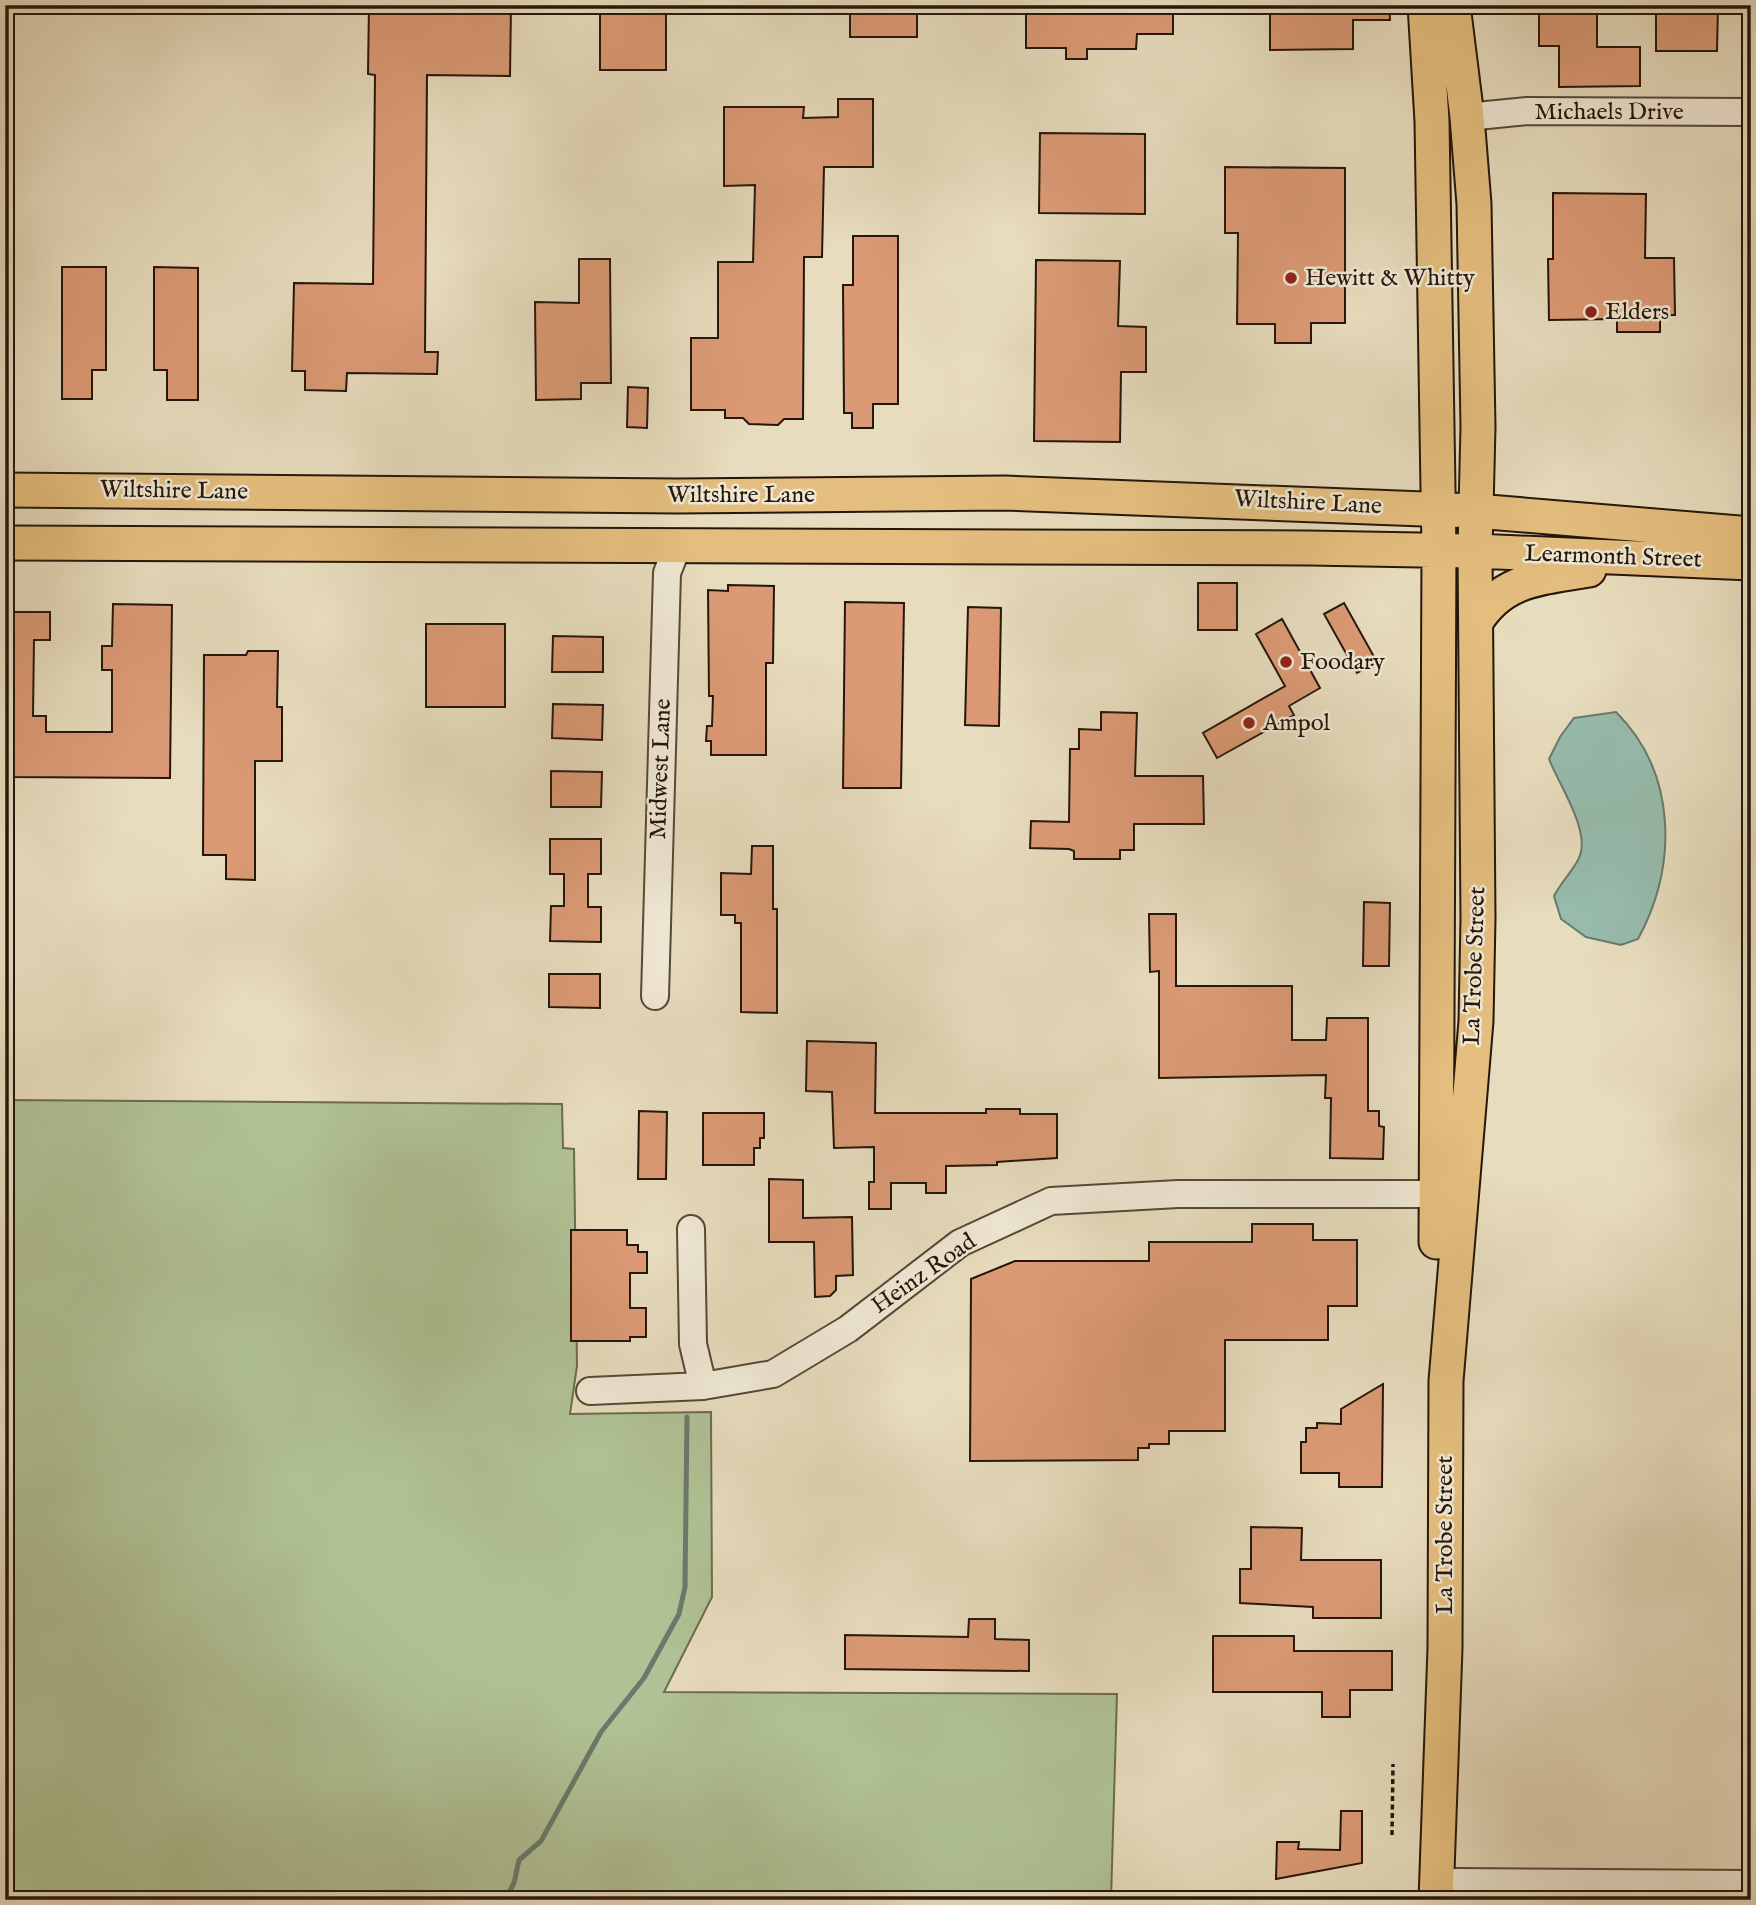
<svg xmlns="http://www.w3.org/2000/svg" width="1756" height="1905" font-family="'IM FELL English',serif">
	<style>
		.green { fill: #b0c295; stroke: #6a6c50; stroke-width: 2 }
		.water { fill: #97bcad; stroke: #697a6c; stroke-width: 2 }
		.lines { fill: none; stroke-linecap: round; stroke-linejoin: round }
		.stream { stroke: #697a6c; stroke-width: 5 }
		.building { fill: #db9a75; stroke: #25160b; stroke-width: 2 }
		.minor-casing { stroke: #564838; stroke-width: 30 }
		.major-casing { stroke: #25160b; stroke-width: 37 }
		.path { stroke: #25160b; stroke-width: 3.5; stroke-dasharray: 5 3.5; stroke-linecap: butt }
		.minor { stroke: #efe8d4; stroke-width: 26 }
		.major { stroke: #e4be7e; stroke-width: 33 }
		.poi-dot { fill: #8f2418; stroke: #efe8d4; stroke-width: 2.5 }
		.labels { text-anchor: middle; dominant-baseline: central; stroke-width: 5; stroke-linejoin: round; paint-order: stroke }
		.street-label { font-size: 24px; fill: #25160b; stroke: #efe8d4 }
		.poi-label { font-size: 24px; fill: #25160b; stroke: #efe8d4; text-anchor: start }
	</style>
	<rect width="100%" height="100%" fill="#e7dcbd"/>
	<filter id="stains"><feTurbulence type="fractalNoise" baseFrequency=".00286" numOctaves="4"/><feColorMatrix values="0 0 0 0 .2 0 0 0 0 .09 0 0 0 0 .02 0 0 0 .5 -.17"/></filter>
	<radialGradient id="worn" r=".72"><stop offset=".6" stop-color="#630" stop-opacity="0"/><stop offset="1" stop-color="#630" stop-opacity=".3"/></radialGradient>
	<path class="green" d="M5 1100 562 1104 563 1148 574 1149 577 1366 570 1414 711 1412 712 1597 664 1692 1117 1694 1111 1900H5Z"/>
	<path class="water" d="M1616 712C1677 773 1678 865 1638 939L1621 945 1586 937 1561 919 1554 896C1562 881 1571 873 1578 860 1593 834 1559 785 1549 759L1560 737 1574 718Z"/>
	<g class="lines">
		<path class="stream" d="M505 1900 514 1883 519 1860 541 1841 601 1732 644 1678 679 1614 685 1587 687 1417"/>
	</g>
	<path class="building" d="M369 5H511L510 76 427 75 425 352H438L437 374 347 373 346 391 305 390V371H292L294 283 373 284 375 75 368 74Z
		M600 5H666V70H600Z
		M850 5H917V37H850Z
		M1026 5H1173V34H1137L1136 49H1087V59H1066V48H1026Z
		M1270 5H1389L1390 20H1353V49L1270 50Z
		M1656 5H1718L1717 51H1656Z
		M1539 12H1597V47H1640V86L1559 87V46H1539Z
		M838 99H873V167H824L822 257H804L803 419H784L778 425 749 424 743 418H725V410H691V338H718V262H753L755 185 724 186V107H804L803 118 838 117Z
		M1040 133 1145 134V214L1039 213Z
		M1225 167 1345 168V323H1311V343H1275V324H1237L1238 233H1225Z
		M1553 193 1646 194 1645 258H1674L1675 315H1660V332H1617V319L1549 320 1548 259H1553Z
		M853 236H898V404H873V428H852V413H844L843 285H853Z
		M579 259H610L611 383H581V399L536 400 535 302 579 303Z
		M1036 260 1120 261 1118 326 1146 327V372H1121L1120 442 1034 441Z
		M62 267H106V370H92V399H62Z
		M154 267 198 268V400H167V370H154Z
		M628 387 648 388 647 428 627 427Z
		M1198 583H1237V630H1198Z
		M728 585 774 586 773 663H766V755H711V741H706L707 726H712L713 696H709L708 590 728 591Z
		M845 602 904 603 901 788H843Z
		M1344 603 1377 662 1357 673 1324 614Z
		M113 604 172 605 170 778 5 777V612H50V640H34L33 716H46V732H112V670H102V646H112Z
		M968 607 1001 608 999 726 965 725Z
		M1282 619 1320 688 1289 706 1294 715 1217 758 1203 733 1285 686 1256 634Z
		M426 624H505V707H426Z
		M553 636 603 637V672H552Z
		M248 651H278L277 707H282V761H255V880L226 879V855H203L204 655H246Z
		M553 704 603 705 602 740 552 738Z
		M1101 712 1137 713 1135 776H1203L1204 824H1134V850H1120V859H1074V851L1069 849 1030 848 1031 821 1069 822 1070 749H1079V729L1101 730Z
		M551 771 602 772 601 807H551Z
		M550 839H601V874H588V907H601V942L550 941 551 906H564V874H550Z
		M752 846H773V909H777V1013L741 1012V923H735V915H721V873L751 874Z
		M1364 902 1390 903 1389 966H1363Z
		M1149 914H1176V986H1292V1040H1326L1327 1018H1368V1111H1379V1126L1384 1127 1383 1159 1330 1158 1331 1098H1325L1326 1075 1159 1078V971L1150 972Z
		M549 974H600V1008L549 1007Z
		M807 1041 876 1043 875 1113H986V1109H1020V1114H1057V1158L997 1162V1165L946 1166V1193H926V1183H891V1209H869V1182H874V1147L834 1148 832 1092 806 1091Z
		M639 1111 667 1112 666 1179H638Z
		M703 1113H764V1138H760V1148H754V1165H703Z
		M769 1179 803 1180V1218L852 1217 853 1275 836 1276V1290L830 1296 815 1297 814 1242H769Z
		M1252 1224H1313V1240H1357V1306H1328V1340H1225V1431H1169V1444H1149V1448H1138V1460L970 1461 971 1279 1015 1261H1149V1242H1252Z
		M571 1230H627V1245H638V1252H647V1273H630V1308H646V1337H630V1341H571Z
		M1383 1384 1382 1487H1339V1473H1301V1442H1306V1428H1317V1423L1341 1424V1409Z
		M1251 1527 1302 1528 1301 1560H1381V1618H1313V1607L1240 1603V1569H1251Z
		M969 1619H995V1639L1029 1640V1671L845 1669V1635L968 1637Z
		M1213 1636H1294V1651H1392V1690H1350V1717H1322V1692H1213Z
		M1341 1811H1362V1863L1276 1879 1277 1842H1299L1298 1849 1340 1850Z"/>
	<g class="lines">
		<g class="minor-casing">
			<path id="minor" d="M1467 117 1527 111 1751 112
				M655 996 667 573 678 545
				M691 1229 693 1344 703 1386
				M590 1391 703 1386 773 1374 848 1329 960 1243 1051 1201 1178 1194H1436
				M1455 1882 1751 1884"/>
		</g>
		<g class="major-casing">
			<path id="major" d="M1425 5 1432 121 1439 550 1436 1242
				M5 490 678 496 1005 493 1476 511 1751 534
				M5 543 1309 548 1475 551 1751 563
				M1476 622C1503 578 1543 578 1589 570
				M1436 1900 1445 1648 1446 1381 1476 1021 1478 918 1475 551 1478 427 1474 204 1467 117 1453 5"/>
		</g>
		<path class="path" d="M1392 1835 1393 1764
			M1389 1892V1900"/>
		<use href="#minor" class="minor"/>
		<use href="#major" class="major"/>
	</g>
	<g class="poi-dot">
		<circle cx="1291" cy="278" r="7"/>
		<circle cx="1591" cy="312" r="7"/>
		<circle cx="1286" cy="662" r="7"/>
		<circle cx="1249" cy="723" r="7"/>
	</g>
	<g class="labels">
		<g class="street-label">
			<text x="1609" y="112">Michaels Drive</text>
			<text transform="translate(174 491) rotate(1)">Wiltshire Lane</text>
			<text x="741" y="495">Wiltshire Lane</text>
			<text transform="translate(1308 503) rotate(3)">Wiltshire Lane</text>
			<text transform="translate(1613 557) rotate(2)">Learmonth Street</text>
			<text transform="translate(661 769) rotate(-88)">Midwest Lane</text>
			<text transform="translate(1475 966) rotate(-88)">La Trobe Street</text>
			<text transform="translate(924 1274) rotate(-35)">Heinz Road</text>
			<text transform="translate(1445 1535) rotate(-90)">La Trobe Street</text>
		</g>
		<g class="poi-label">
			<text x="1305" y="278">Hewitt &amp; Whitty</text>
			<text x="1605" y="312">Elders</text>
			<text x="1300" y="662">Foodary</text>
			<text x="1263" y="723">Ampol</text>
		</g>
	</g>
	<rect width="1756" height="1905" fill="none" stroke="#e7dcbd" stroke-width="28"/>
	<rect x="7" y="7" width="1742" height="1891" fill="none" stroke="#25160b" stroke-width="3.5"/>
	<rect x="14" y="14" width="1728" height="1877" fill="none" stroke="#25160b" stroke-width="2"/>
	<rect width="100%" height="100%" filter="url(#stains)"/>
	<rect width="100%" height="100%" fill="url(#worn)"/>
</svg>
